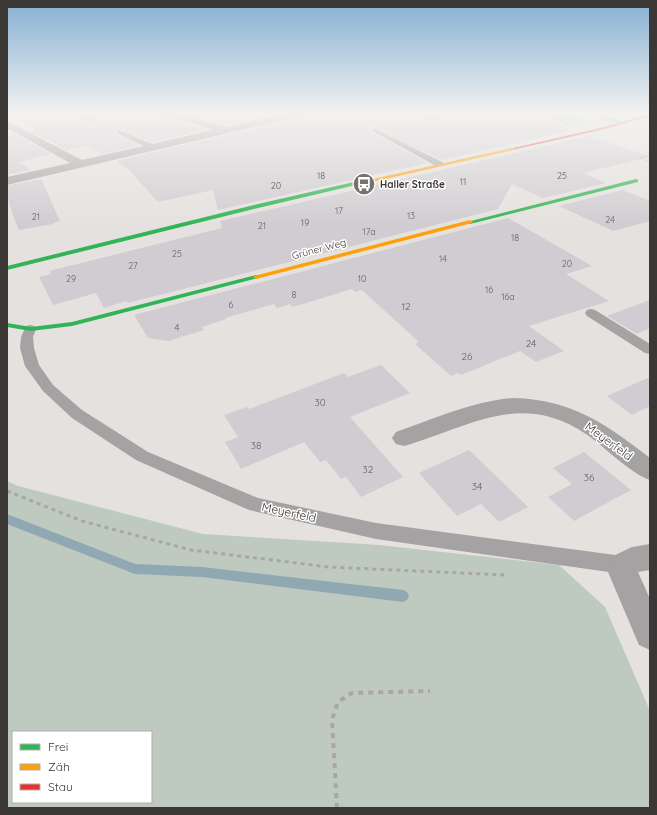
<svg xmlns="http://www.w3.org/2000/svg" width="657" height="815" font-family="Quicksand,sans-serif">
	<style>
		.green { fill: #bec9bf; fill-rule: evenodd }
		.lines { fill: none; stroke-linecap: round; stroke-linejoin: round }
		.stream { fill: #90a8b1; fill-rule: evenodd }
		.building { fill: #d1ccd1 }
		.path-far2 { stroke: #a9a6a5; stroke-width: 1; stroke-dasharray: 1.5 1.5; stroke-linecap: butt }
		.path-far1 { stroke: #a9a6a5; stroke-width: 3; stroke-dasharray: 4 4; stroke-linecap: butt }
		.path { stroke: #a9a6a5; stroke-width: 4; stroke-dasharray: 5 5; stroke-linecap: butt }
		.lane { fill: #a4a2a2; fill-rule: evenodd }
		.street { fill: #a4a2a2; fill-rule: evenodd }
		.fast { fill: #30b455; fill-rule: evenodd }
		.slow { fill: #ff9f0a; fill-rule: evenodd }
		.jam { fill: #e5322d; fill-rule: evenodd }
		.labels { text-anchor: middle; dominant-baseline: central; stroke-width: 3; stroke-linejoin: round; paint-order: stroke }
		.far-number-label { font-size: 9px; fill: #625f5e }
		.far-poi-label { font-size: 10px; font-weight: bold; fill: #3a3735; stroke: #fff; text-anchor: start }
		.far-street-label { font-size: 10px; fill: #3a3735; stroke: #fff }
		.number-label { font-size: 10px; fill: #625f5e }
		.street-label { font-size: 12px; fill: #3a3735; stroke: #fff }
	</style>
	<rect width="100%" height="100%" fill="#e5e1de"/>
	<path class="green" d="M531 112H560L584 119 585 122 584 125 575 128Z
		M7 481 18 486 203 534 379 545 559 565 605 607 650 711V808H7ZM13 732H151V802H13Z"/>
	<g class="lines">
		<path class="stream" d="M7 514 135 564 202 567 403 590 407 592 409 596 407 600 403 602 202 577 135 574 7 524Z"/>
	</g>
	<path class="building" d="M14 112H160L162 115 207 130 152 142 118 129 116 131V134L139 145 102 154 86 146 67 150 29 131 35 129 20 120 28 119Z
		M178 112H289L225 125Z
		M311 112H504V124L536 117 572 130 441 160 373 127 370 129 371 132 427 163 218 210 213 190 158 202 131 172 117 161 305 116Z
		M15 134 51 154 19 162 31 170 7 175V136Z
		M589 136 650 157 583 173 606 183 543 198 512 184 498 209 128 303 126 301 104 308 96 293 53 305 39 277 51 274 49 271 222 228 220 221Z
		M41 179 60 221 53 223V224L19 230 13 216 7 195V186Z
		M623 190 650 201V221L613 231 559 206Z
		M508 218 592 266 566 274 609 301 529 326 564 351 536 362 520 351 461 375 458 373 451 376 415 344 419 342 362 290 355 292 352 289 293 307 290 304 277 308 274 304 225 318 226 319 202 327 204 330 168 341 148 338 134 315Z
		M650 300V328L637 334 607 316Z
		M381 365 410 393 350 417 403 477 361 497 346 477 341 479 326 460 320 462 304 442 241 469 225 442 238 437 224 415 247 407 249 409 344 373 348 377Z
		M650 377V406L632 415 607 396Z
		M469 450 494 474 528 507 499 522 481 504 457 516 419 473Z
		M584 452 631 490 574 521 548 497 572 484 553 468Z"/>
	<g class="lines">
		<path class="path-far2" d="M72 112 106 127
			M432 119 430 116 438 112
			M650 156 640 158 650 162"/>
		<path class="path-far1" d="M7 491 82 521 191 550 329 567 505 575"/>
		<path class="path" d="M337 808 332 720 338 702 352 693 430 691"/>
		<path class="lane" d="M374 128 442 162 443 164 442 166H436L372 131V129Z
			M119 130 155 145 156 147 155 149H149L117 133V131Z
			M591 309 595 310 650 344V354L645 353 587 316 585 313 587 310Z
			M30 325 34 326 36 329 33 337 34 348 39 365 53 385 82 410 148 452 258 498 376 523 623 556 630 559 633 565 630 571 623 574 376 539 249 510 136 460 72 418 43 391 25 366 20 348 21 337 26 326Z"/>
		<path class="street" d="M161 112H174L225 127 294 112H310L305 115 7 185V177L70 163 7 128V121L82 160 213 130 162 114Z
			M514 398C572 400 605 423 650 458V480C631 474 605 447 586 434 520 390 469 427 404 446L396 444 392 438 396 432C434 419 473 401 514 398Z
			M650 544V570L638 572 650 599V650L639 645 608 572 609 565 613 556 632 547Z"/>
		<path class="fast" d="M583 112H588L626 123 623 124Z
			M636 179 638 180V182L470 224 467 222Z
			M354 182 357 184 356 185 258 208 7 270V266L258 204Z
			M256 275 258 276V278L72 326 31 331 7 327V323L31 327 72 322Z"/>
		<path class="slow" d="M516 147 518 149 354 186 351 184Z
			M470 220 473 222 472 223 256 279 253 277 254 276Z"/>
		<path class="jam" d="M650 114V116L605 129 516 149 514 148 604 127Z"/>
	</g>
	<linearGradient id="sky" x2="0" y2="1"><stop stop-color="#85afd2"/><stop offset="0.5" stop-color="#f3f2f0"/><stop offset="1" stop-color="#f3f2f0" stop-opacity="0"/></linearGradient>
	<rect width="657" height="226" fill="url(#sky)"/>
	<defs>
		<g id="bus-disc" transform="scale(1.15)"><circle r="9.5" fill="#767270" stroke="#fff"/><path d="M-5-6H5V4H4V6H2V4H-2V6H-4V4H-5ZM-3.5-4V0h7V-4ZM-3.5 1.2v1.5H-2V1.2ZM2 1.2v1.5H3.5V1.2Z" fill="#fff"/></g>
	</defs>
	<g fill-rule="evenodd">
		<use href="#bus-disc" x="364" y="184"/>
	</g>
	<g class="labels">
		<g class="far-number-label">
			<text x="321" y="175">18</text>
			<text x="562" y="175">25</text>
			<text x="463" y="181">11</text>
			<text x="276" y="185">20</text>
			<text x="339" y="210">17</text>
			<text x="411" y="215">13</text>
			<text x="36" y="216">21</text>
			<text x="610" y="219">24</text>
			<text x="305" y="222">19</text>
			<text x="262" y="225">21</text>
			<text x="369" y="231">17a</text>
			<text x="515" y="237">18</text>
			<text x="177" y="253">25</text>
			<text x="443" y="258">14</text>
			<text x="567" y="263">20</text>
			<text x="133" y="265">27</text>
			<text x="71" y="278">29</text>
			<text x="362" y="278">10</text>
			<text x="489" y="289">16</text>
			<text x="294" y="294">8</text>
			<text x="508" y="296">16a</text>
			<text x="231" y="304">6</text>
		</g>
		<g class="far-poi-label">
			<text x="380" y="184">Haller Straße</text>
		</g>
		<g class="far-street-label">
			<text transform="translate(319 249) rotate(-15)">Grüner Weg</text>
		</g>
		<g class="number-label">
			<text x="406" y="306">12</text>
			<text x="177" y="327">4</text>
			<text x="531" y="343">24</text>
			<text x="467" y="356">26</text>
			<text x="320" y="402">30</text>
			<text x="256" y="445">38</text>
			<text x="368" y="469">32</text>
			<text x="589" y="477">36</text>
			<text x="477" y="486">34</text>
		</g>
		<g class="street-label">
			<text transform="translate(609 441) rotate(36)">Meyerfeld</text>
			<text transform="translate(289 512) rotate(12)">Meyerfeld</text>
		</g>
	</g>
	<rect width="657" height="815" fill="none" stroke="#3a3735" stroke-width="16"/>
	<rect x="12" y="731" width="140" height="72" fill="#ffffff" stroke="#b0afae"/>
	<rect x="20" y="744" width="20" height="6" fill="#30b455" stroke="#b0afae"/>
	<text x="48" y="751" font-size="12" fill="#3a3735">Frei</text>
	<rect x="20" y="764" width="20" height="6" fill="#ff9f0a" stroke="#b0afae"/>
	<text x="48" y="771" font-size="12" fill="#3a3735">Zäh</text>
	<rect x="20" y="784" width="20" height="6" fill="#e5322d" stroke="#b0afae"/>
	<text x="48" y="791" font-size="12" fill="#3a3735">Stau</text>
</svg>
